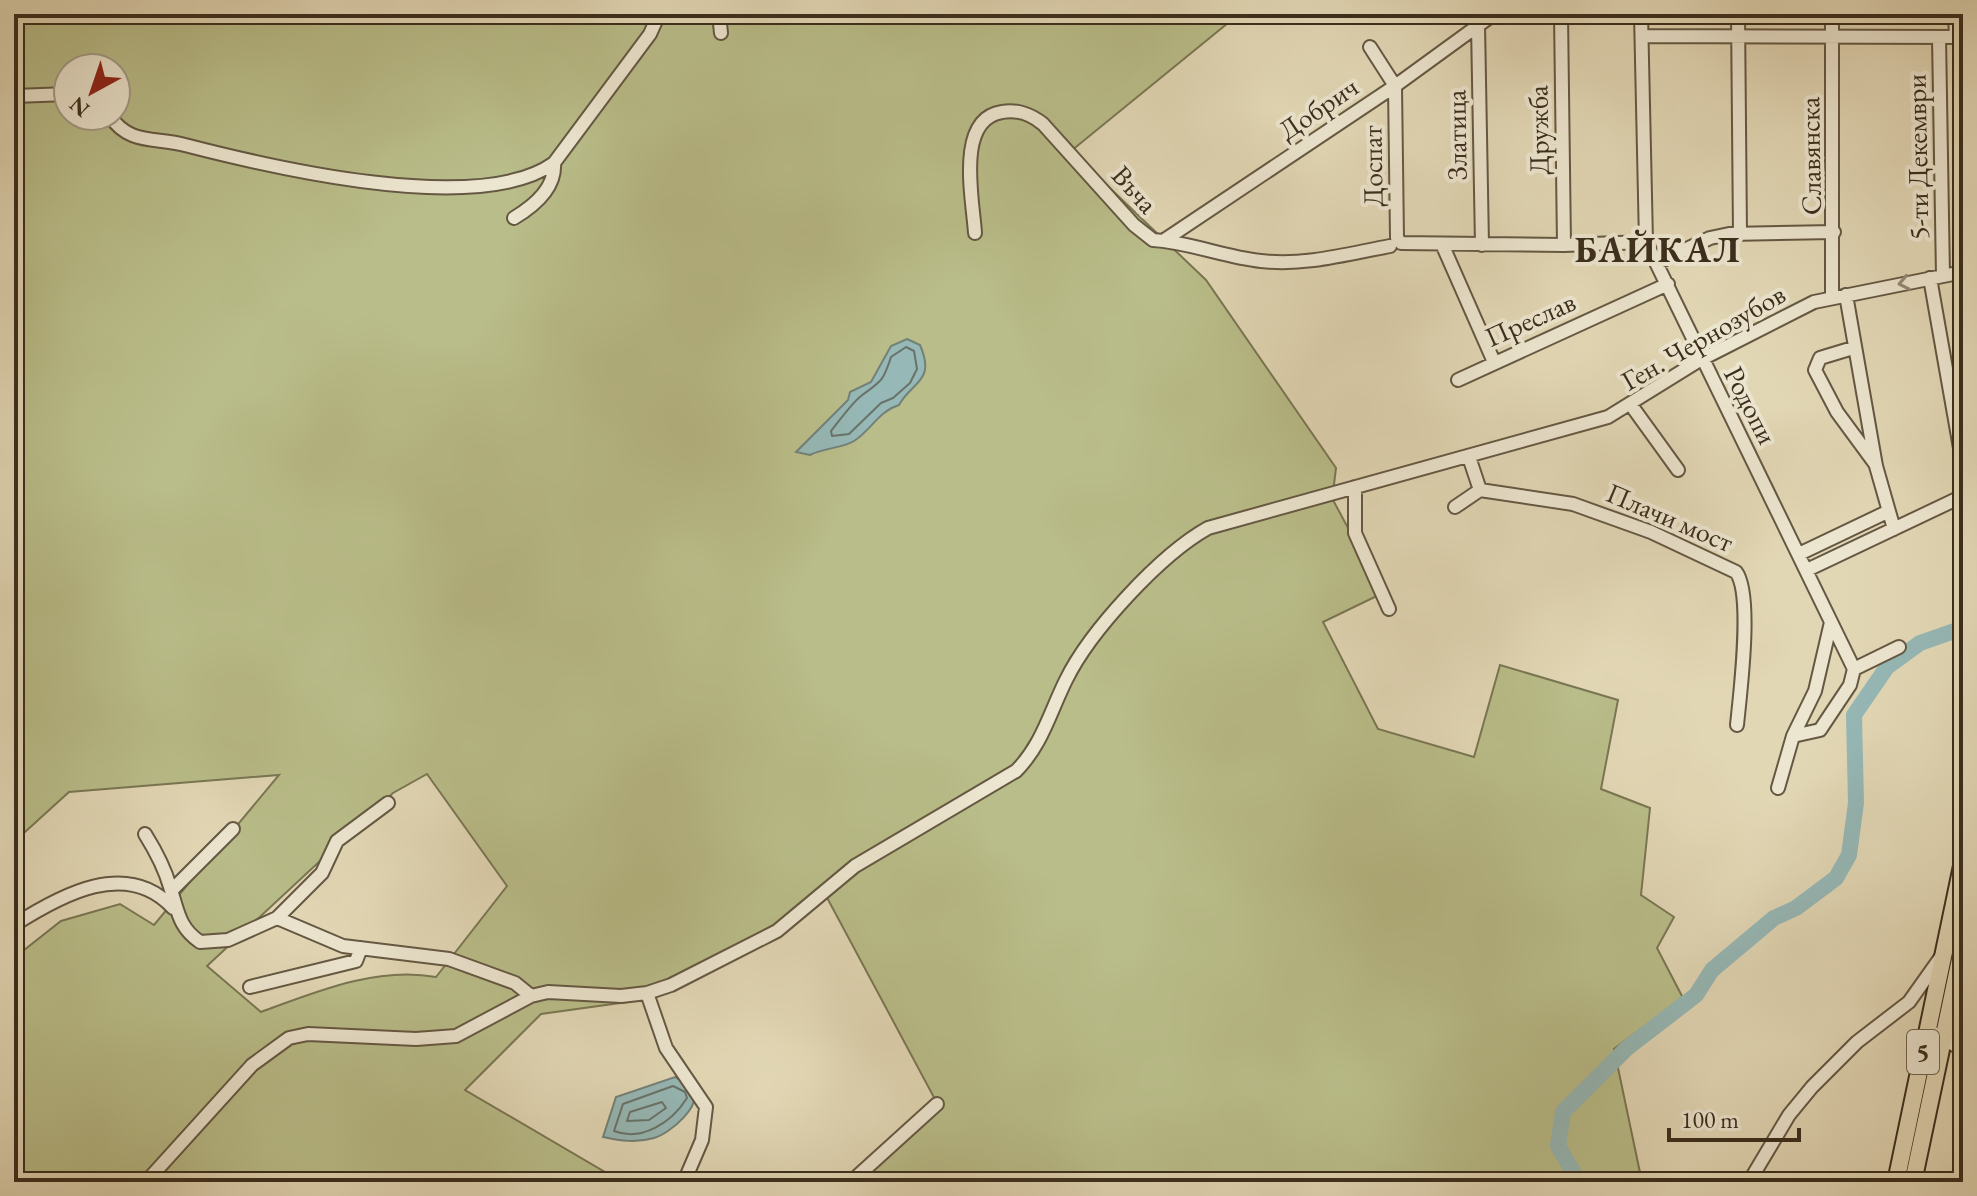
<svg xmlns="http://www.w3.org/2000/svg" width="1977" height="1196" font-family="'EB Garamond',serif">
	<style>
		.green { fill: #b9bd89; stroke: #7a7653; stroke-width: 2; fill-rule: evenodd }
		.water { fill: #96b8b6; stroke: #728179; stroke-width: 2 }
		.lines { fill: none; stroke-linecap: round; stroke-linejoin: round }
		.shore { stroke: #68736a; stroke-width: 2 }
		.river { stroke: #96b8b6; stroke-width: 16 }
		.minor-casing { stroke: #655843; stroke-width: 16 }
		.major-casing { stroke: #3b2e1d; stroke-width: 20 }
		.minor { stroke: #ece5cf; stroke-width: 12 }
		.major { stroke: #e2d7b5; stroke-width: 16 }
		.oneway { stroke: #948a76 }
		.labels { text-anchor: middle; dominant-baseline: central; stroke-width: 8; stroke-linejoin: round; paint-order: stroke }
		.shield { fill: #ece5cf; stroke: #706552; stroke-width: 2 }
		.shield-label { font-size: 26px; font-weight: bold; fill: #3b2e1d }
		.street-label { font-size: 28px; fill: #3b2e1d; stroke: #ece5cf }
		.district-label { font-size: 36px; font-weight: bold; letter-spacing: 2px; fill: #3b2e1d; stroke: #ece5cf }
	</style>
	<rect width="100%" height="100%" fill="#e2d7b5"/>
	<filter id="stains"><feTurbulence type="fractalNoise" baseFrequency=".0025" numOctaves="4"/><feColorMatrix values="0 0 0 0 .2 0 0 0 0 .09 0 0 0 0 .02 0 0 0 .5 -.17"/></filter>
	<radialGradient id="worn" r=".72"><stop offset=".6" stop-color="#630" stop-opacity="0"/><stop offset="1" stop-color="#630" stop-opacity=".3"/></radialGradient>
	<path class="green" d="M14 14H1239L1071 151 1206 280 1336 468 1333 493 1250 516 1333 500 1383 593 1323 622 1378 729 1474 757 1500 665 1618 700 1601 789 1650 808 1641 895 1674 917 1657 948 1683 998 1614 1049 1642 1182H849L937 1103 824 892 777 931 649 999 541 1014 465 1090 622 1182H14V958L61 921 120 904 154 925 279 775 69 792 14 842ZM68 68H116V116H68ZM427 774 507 886 436 977C377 966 315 992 261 1012L207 966 393 793Z"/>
	<path class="water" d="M907 339 920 345C936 382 912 381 899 405 879 411 871 430 854 441 843 448 823 448 810 455L796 452 848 400 850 392 871 382 891 346Z
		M675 1077C679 1079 687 1083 691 1087 706 1104 669 1134 654 1138 637 1143 621 1141 603 1137L616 1097Z"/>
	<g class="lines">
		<path class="shore" d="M906 347 914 351 917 369 910 383 893 398 881 403 849 434 832 436 831 431C840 420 851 404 861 396 881 381 883 382 891 357Z
			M673 1086 685 1092 687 1098C672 1122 642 1142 614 1131L623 1104Z
			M662 1102 666 1108 649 1120 627 1121 630 1112Z"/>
		<path class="river" d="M1579 1182 1558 1146 1563 1112 1626 1049 1696 995 1712 970 1774 918 1796 908 1836 878 1849 855 1856 803 1854 715 1887 667 1920 643 1963 628"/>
		<g class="minor-casing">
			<path id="minor" d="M719 14 721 33
				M1561 14 1564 245
				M1641 14 1646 242 1854 669 1899 647
				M1738 14 1740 234
				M1955 14 1956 38
				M1478 25 1482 245
				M1642 36 1963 37
				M1939 37 1943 276
				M1370 47 1395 86 1397 238 1401 243 1564 245 1646 242
				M14 96 68 94
				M110 116C129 145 155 137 185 145 270 167 479 217 554 163L650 34 659 14
				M514 218C534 206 556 188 554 163
				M975 233C973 200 955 119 1002 112 1017 109 1032 115 1043 124L1134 225 1153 240C1189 242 1224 257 1261 261 1305 266 1347 254 1390 246
				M1166 239 1395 86 1494 14
				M1442 244 1494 362
				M1657 263 1710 238 1729 234 1834 232
				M1930 278 1963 465
				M1846 295 1876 466 1894 529
				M1832 297V14
				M1853 348 1820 358 1815 370 1837 412 1876 465
				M1458 380 1668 284
				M1631 405 1678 470
				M1355 487V533L1389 609
				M1480 490 1573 504 1651 532 1736 572C1753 594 1740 694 1737 725
				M1455 507 1480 490 1469 457
				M1799 554 1887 512
				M1807 570 1963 496
				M1960 582 1963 539
				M1793 736 1820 730 1850 685 1854 669
				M1778 788 1793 736 1815 691 1831 622
				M145 834C155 850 165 869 170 887 178 910 178 927 200 942L228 940 277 918 343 946 449 959 515 983 531 996
				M172 890 233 829
				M277 918 322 873 337 841 388 803
				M14 925C61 895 127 858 173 908
				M250 987 356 961 361 948
				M647 993 666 1048 706 1107 702 1140 684 1182
				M1928 1030 1963 1050
				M146 1182 252 1065 289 1038 308 1034 416 1039 456 1036 531 996 548 992 621 996 647 993 671 985 777 931 855 866 1016 771C1042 745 1050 712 1066 680 1090 631 1160 555 1208 528L1608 417 1700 360 1814 302 1963 272
				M851 1182 937 1104
				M1749 1182 1789 1115 1812 1087 1857 1042 1909 1002 1941 957"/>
		</g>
		<g class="major-casing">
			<path id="major" d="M1896 1182 1963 861
				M1913 1182 1963 945"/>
		</g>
		<use href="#minor" class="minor"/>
		<use href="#major" class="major"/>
	</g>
	<defs><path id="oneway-chevron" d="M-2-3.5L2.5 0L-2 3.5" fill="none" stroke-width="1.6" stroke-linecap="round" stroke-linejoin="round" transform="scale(2)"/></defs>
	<use class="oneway" href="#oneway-chevron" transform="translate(1904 283) rotate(169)"/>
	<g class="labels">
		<rect class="shield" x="1907" y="1030" width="32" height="44" rx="6"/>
		<g class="shield-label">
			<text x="1923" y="1052">5</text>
		</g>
		<g class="street-label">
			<text transform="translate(1318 108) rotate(-34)">Добрич</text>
			<text transform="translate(1538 130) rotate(-91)">Дружба</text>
			<text transform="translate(1456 135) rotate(-91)">Златица</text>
			<text transform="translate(1810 156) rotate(-91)">Славянска</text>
			<text transform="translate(1917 157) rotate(-91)">5-ти Декември</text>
			<text transform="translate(1372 166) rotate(-91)">Доспат</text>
			<text transform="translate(1135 189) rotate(48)">Въча</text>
			<text transform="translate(1530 319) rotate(-24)">Преслав</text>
			<text transform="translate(1703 337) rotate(-30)">Ген. Чернозубов</text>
			<text transform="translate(1751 405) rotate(63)">Родопи</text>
			<text transform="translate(1670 517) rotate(23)">Плачи мост</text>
		</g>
		<g class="district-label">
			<text x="1658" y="249">БАЙКАЛ</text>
		</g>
	</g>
	<rect width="1977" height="1196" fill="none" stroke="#e2d7b5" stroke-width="48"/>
	<rect x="16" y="16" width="1945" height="1164" fill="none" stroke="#3b2e1d" stroke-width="4"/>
	<rect x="24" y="24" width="1929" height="1148" fill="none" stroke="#3b2e1d" stroke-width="2"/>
	<g transform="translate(92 92) rotate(220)"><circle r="38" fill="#ece5cf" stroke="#a59c88" stroke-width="2"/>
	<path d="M0-6L14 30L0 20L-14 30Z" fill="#8f2418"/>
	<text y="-12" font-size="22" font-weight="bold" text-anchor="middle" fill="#3b2e1d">N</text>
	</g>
	<path d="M1669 1128v12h130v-12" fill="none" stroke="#3b2e1d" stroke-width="4"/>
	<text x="1681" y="1128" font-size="24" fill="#3b2e1d" stroke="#ece5cf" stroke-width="6" paint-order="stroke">100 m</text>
	<rect width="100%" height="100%" filter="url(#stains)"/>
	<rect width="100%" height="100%" fill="url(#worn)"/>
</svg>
